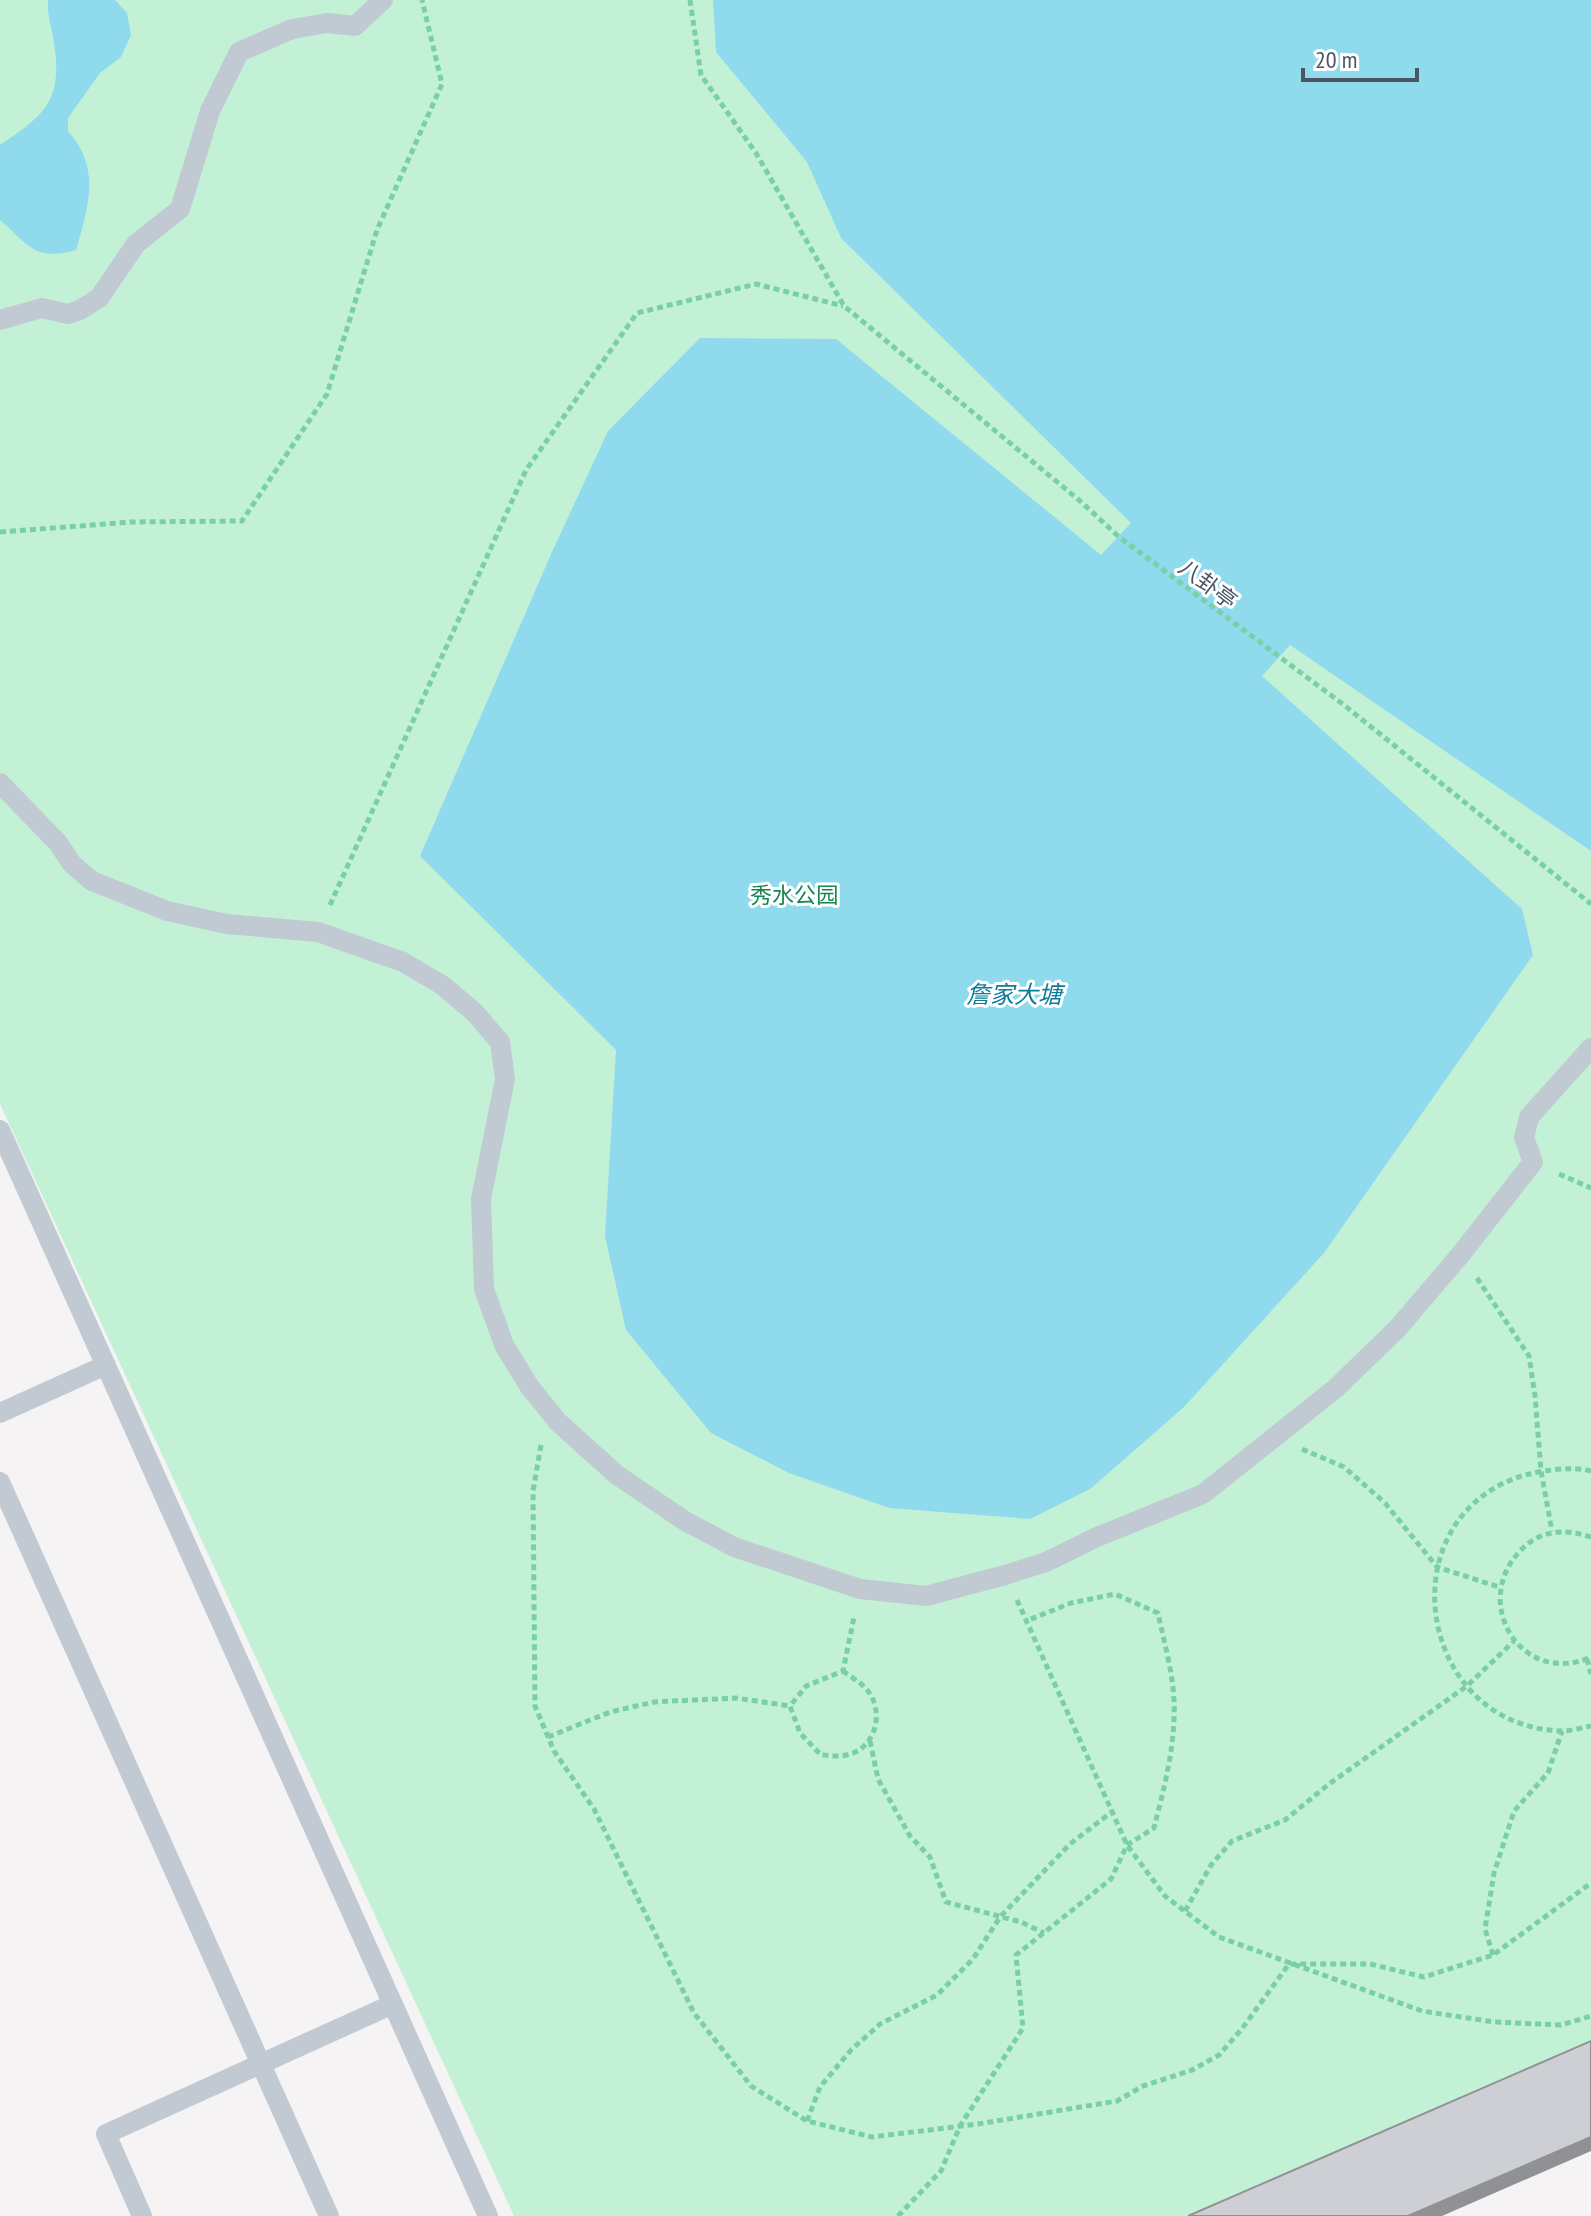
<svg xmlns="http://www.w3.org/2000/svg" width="1591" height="2216" font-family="'PT Sans Narrow','Noto Sans SC',sans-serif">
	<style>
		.green { fill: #c3f1d5 }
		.water { fill: #90daee }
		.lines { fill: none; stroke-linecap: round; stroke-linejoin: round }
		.path { stroke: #7ad0a6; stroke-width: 5; stroke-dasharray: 6 4; stroke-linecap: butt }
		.service { stroke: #c1cad2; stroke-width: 20 }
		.shaded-wall { fill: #909195 }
		.building { fill: #cdcfd5; stroke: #909195; stroke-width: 2 }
		.labels { text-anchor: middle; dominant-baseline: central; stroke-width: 6; stroke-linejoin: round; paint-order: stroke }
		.street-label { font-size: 22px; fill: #4a5661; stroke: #fff }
		.park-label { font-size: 22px; fill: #17864f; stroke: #fff }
		.water-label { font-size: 24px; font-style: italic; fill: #0c7c9b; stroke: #fff }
	</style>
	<rect width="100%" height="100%" fill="#f5f3f3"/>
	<path class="green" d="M0 0H1591V2056L1222 2216H514L0 1104Z"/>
	<path class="water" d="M48 0H115L127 13 131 35 121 57 100 73 68 118V131C101 168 89 206 76 250 34 262 28 244 0 220V145C45 115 63 100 54 43 52 28 47 16 48 0Z
		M713 0H1591V851L1290 645 1262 676 1522 909 1533 955 1324 1253 1183 1408 1090 1489 1030 1519 889 1508 789 1473 711 1433 626 1330 605 1236 616 1050 420 856 552 552 608 431 700 338 836 339 1101 555 1131 523 841 238 807 162 716 52Z"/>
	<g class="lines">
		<path class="path" d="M690 0 701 75 756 153 844 306 1079 500 1118 536 1344 705 1591 904
			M0 532 131 522 242 521 327 394 377 230 442 84 422 0
			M330 905 526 470 637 313 756 284 843 306
			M1559 1174 1591 1188
			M1477 1278 1529 1356 1535 1396 1541 1471 1552 1531
			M541 1445 533 1491 535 1706 554 1751 594 1809 694 2013 751 2086 807 2121 872 2137 978 2124 1117 2101 1143 2086 1192 2070 1219 2055 1241 2030 1289 1964H1370L1424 1977 1493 1955 1591 1883
			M1302 1449 1344 1467 1385 1503 1437 1567 1499 1587
			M1591 1471C1571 1466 1544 1470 1525 1475 1385 1516 1416 1726 1561 1731 1570 1731 1581 1728 1591 1726
			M1591 1537C1566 1529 1542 1529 1522 1549 1469 1601 1521 1688 1591 1657
			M1017 1600 1127 1845 1165 1896 1219 1937 1422 2011 1494 2022 1561 2025 1591 2016
			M1587 1659 1591 1674
			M843 1671C851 1677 862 1683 868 1691 885 1713 875 1750 846 1755 838 1757 829 1755 821 1755L800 1733 790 1706 806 1686 843 1671 854 1617
			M548 1737 610 1712 654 1702 736 1698 790 1706
			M870 1741 878 1779 910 1836 930 1857 946 1902 1021 1922 1044 1933
			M1185 1911 1211 1865 1232 1841 1285 1820 1329 1784 1467 1686 1514 1641
			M1493 1955 1485 1929 1494 1873 1514 1811 1548 1773 1562 1731
			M807 2121 820 2087 851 2050 880 2024 937 1995 973 1959 1000 1917 1070 1844 1113 1811
			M898 2216 941 2171 960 2126 1023 2028 1016 1955 1111 1879 1127 1845 1154 1828C1163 1792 1173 1755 1174 1718 1176 1682 1165 1647 1158 1613L1115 1594 1071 1603 1026 1621"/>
		<path class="service" d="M0 320 42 308 68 314 80 310 99 298 136 244 180 209 210 111 239 52 292 29 327 23 355 26 383 0
			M0 783 58 843 72 864 92 881 167 911 227 924 318 932 403 962 442 985 475 1013 500 1042 505 1079 481 1199 484 1289 504 1345 529 1386 558 1422 617 1475 685 1521 734 1547 860 1589 926 1596 1005 1575 1046 1562 1097 1537 1203 1494 1336 1388 1398 1328 1461 1254 1533 1162 1524 1138 1529 1117 1591 1048
			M0 1130 488 2216
			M0 1413 106 1365
			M0 1482 329 2216
			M142 2216 106 2134 393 2004"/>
	</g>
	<path class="shaded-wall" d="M1591 2137V2151L1442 2216H1408Z"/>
	<path class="building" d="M1591 2041V2137L1408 2216H1188Z"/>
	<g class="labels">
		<g class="street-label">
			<text transform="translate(1208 584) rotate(37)">八卦亭</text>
		</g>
		<g class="park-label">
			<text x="794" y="895">秀水公园</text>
		</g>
		<g class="water-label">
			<text x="1014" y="994">詹家大塘</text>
		</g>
	</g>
	<path d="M1303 68v12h114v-12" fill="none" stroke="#4a5661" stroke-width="4"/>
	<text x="1315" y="68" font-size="24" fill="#4a5661" stroke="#ffffff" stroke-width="6" paint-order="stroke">20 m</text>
</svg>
